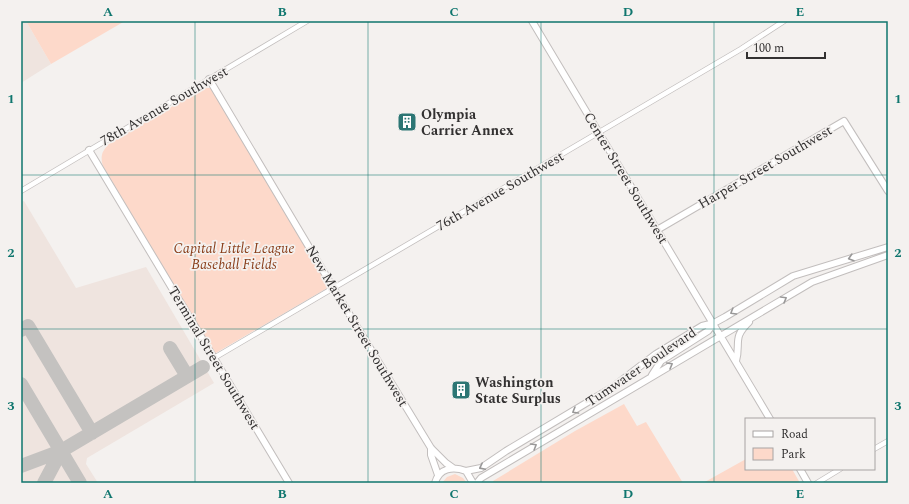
<svg xmlns="http://www.w3.org/2000/svg" width="909" height="504" font-family="Spectral,serif">
	<style>
		.built { fill: #efe4df }
		.green { fill: #fdd9ca }
		.lines { fill: none; stroke-linecap: round; stroke-linejoin: round }
		.taxiway { stroke: #c4c2c0; stroke-width: 14 }
		.street-casing { stroke: #c2bebd; stroke-width: 6 }
		.secondary-casing { stroke: #c2bebd; stroke-width: 8 }
		.street { stroke: #fff; stroke-width: 4.5 }
		.secondary { stroke: #fff; stroke-width: 6 }
		.oneway { stroke: #999898 }
		.grid { fill: none; stroke: #0f766e; stroke-width: 1; stroke-opacity: 0.55 }
		.labels { text-anchor: middle; dominant-baseline: central; stroke-width: 3.5; stroke-linejoin: round; paint-order: stroke }
		.street-label { font-size: 14px; fill: #333131; stroke: #f4f1ef }
		.poi-label { font-size: 14px; font-weight: bold; fill: #333131; stroke: #f4f1ef; text-anchor: start }
		.park-label { font-size: 14px; font-style: italic; fill: #8a3f1b; stroke: #f4f1ef }
		.neatline { fill: none; stroke: #0f766e; stroke-width: 1.5 }
		.grid-label { font-size: 13px; text-anchor: middle; font-weight: bold; fill: #0f766e }
	</style>
	<rect width="100%" height="100%" fill="#f4f1ef"/>
	<path class="built" d="M21 21H26L51 64 21 83Z
		M24 201 76 288 146 267 214 383 87 458 86 464 98 483H21V202Z"/>
	<path class="green" d="M26 21H125L51 64Z
		M203 88H211L329 287 214 354 103 166C100 156 102 151 109 144Z
		M624 404 637 426 646 422 683 483H493V481L575 431Z
		M746 459V469H792L800 483H703Z
		M455 474 463 478 467 483H442L447 477Z"/>
	<g class="lines">
		<path class="taxiway" d="M21 330 28 326 92 433
			M170 348 187 376
			M21 384 80 483
			M21 466 61 451 203 367
			M44 483 61 451"/>
		<g class="street-casing">
			<path id="street" d="M21 191 307 21
				M214 358 741 49 784 21
				M874 449 888 441
				M817 483 840 469"/>
		</g>
		<g class="secondary-casing">
			<path id="secondary" d="M532 21 770 419
				M209 79 334 289 431 448 446 463 453 468
				M89 150 289 483
				M657 230 844 121 888 191
				M736 361C741 343 732 338 749 322
				M652 375 661 361 708 331 714 323
				M431 448V455L438 475
				M800 469 808 483
				M466 471 481 468 506 451 613 387 656 354 702 326 714 323 725 317 793 276 888 247
				M435 483C439 468 453 466 466 471L473 483
				M477 483 481 478 812 282 888 255"/>
		</g>
		<use href="#street" class="street"/>
		<use href="#secondary" class="secondary"/>
	</g>
	<defs><path id="oneway-chevron" d="M-2-3.5L2.5 0L-2 3.5" fill="none" stroke-width="1.6" stroke-linecap="round" stroke-linejoin="round"/></defs>
	<g class="oneway">
		<use href="#oneway-chevron" transform="translate(851 258) rotate(163)"/>
		<use href="#oneway-chevron" transform="translate(784 299) rotate(-30)"/>
		<use href="#oneway-chevron" transform="translate(733 312) rotate(149)"/>
		<use href="#oneway-chevron" transform="translate(670 365) rotate(-30)"/>
		<use href="#oneway-chevron" transform="translate(575 411) rotate(150)"/>
		<use href="#oneway-chevron" transform="translate(534 446) rotate(-31)"/>
		<use href="#oneway-chevron" transform="translate(482 467) rotate(153)"/>
	</g>
	<path class="grid" d="M195 21V483M368 21V483M541 21V483M714 21V483M21 175H888M21 329H888"/>
	<defs>
		<g id="building-square" transform="scale(1)"><rect x="-9" y="-9" width="18" height="18" rx="4" fill="#2c7674" stroke="#f4f1ef"/><path d="M-4-6H4V6H1V3H-1V6H-4ZM-2.5-4.3h1.7v1.8h-1.7ZM.8-4.3h1.7v1.8H.8ZM-2.5-1h1.7V.8h-1.7ZM.8-1h1.7V.8H.8Z" fill="#fff"/></g>
	</defs>
	<g fill-rule="evenodd">
		<use href="#building-square" x="407" y="122"/>
		<use href="#building-square" x="461" y="390"/>
	</g>
	<g class="labels">
		<g class="street-label">
			<text transform="translate(164 106) rotate(-30)">78th Avenue Southwest</text>
			<text transform="translate(765 167) rotate(-30)">Harper Street Southwest</text>
			<text transform="translate(626 178) rotate(59)">Center Street Southwest</text>
			<text transform="translate(500 191) rotate(-30)">76th Avenue Southwest</text>
			<text transform="translate(357 326) rotate(59)">New Market Street Southwest</text>
			<text transform="translate(214 358) rotate(59)">Terminal Street Southwest</text>
			<text transform="translate(641 367) rotate(-34)">Tumwater Boulevard</text>
		</g>
		<g class="poi-label">
			<text x="421" y="114">Olympia<tspan x="421" dy="16">Carrier Annex</tspan></text>
			<text x="475" y="382">Washington<tspan x="475" dy="16">State Surplus</tspan></text>
		</g>
		<g class="park-label">
			<text x="234" y="248">Capital Little League<tspan x="234" dy="16">Baseball Fields</tspan></text>
		</g>
	</g>
	<rect width="909" height="504" fill="none" stroke="#f4f1ef" stroke-width="44"/>
	<rect x="745" y="418" width="130" height="52" fill="#f4f1ef" stroke="#a7a4a3"/>
	<rect x="753" y="431" width="20" height="6" fill="#ffffff" stroke="#a7a4a3"/>
	<text x="781" y="438" font-size="12" fill="#333131">Road</text>
	<rect x="753" y="448" width="20" height="12" fill="#fdd9ca" stroke="#a7a4a3"/>
	<text x="781" y="458" font-size="12" fill="#333131">Park</text>
	<path d="M747 52v6h78v-6" fill="none" stroke="#333131" stroke-width="2"/>
	<text x="753" y="52" font-size="12" fill="#333131" stroke="#f4f1ef" stroke-width="3" paint-order="stroke">100 m</text>
	<rect x="22" y="22" width="865" height="460" class="neatline"/>
	<g class="grid-label">
		<text x="108" y="16">A</text>
		<text x="282" y="16">B</text>
		<text x="454" y="16">C</text>
		<text x="628" y="16">D</text>
		<text x="800" y="16">E</text>
		<text x="11" y="103">1</text>
		<text x="898" y="103">1</text>
		<text x="11" y="257">2</text>
		<text x="898" y="257">2</text>
		<text x="11" y="410">3</text>
		<text x="898" y="410">3</text>
		<text x="108" y="498">A</text>
		<text x="282" y="498">B</text>
		<text x="454" y="498">C</text>
		<text x="628" y="498">D</text>
		<text x="800" y="498">E</text>
	</g>
</svg>
